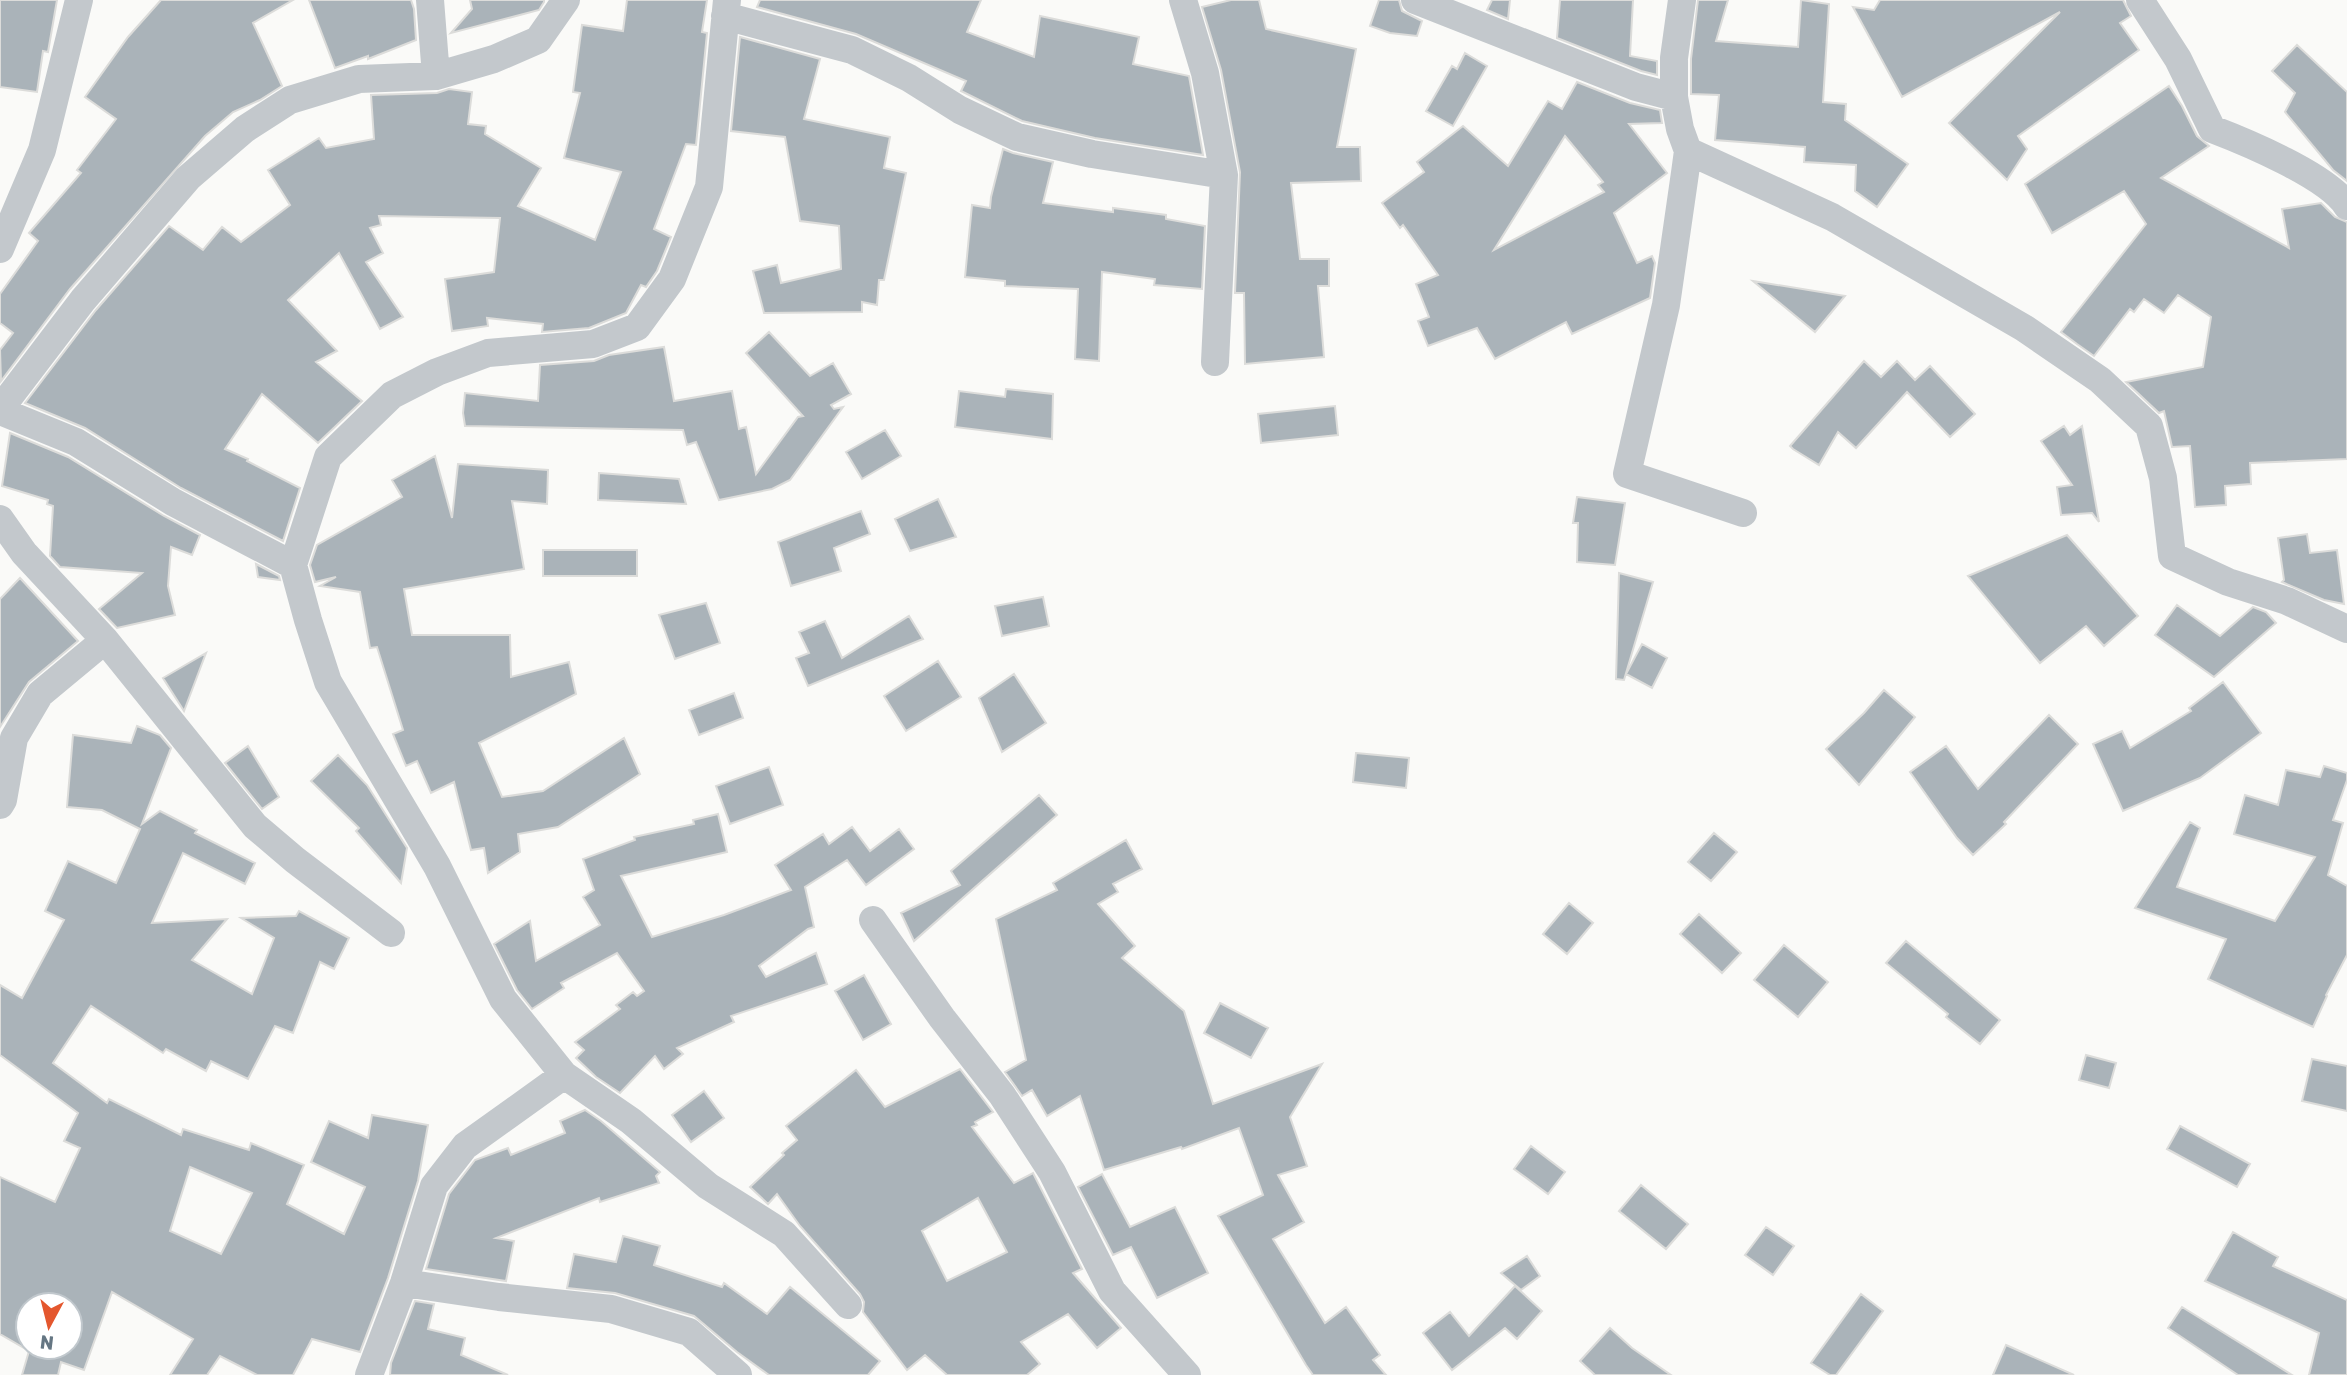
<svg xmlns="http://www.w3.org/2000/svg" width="2347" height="1375" font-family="Rubik,sans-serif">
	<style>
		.building { fill: #aab3b9; stroke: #dcdcda; stroke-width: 2; fill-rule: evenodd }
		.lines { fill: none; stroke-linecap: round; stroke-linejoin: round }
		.street { stroke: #c3c8cc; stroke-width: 28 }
	</style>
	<rect width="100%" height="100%" fill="#fafaf8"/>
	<path class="building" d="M0 0H57L48 52 43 51 37 92 0 87Z
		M161 0H293L253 23 282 86 260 100 233 112 205 136 70 289 1 381 0 350 13 333 0 323V294L38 241 29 233 81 173 77 170 116 119 85 97 128 37Z
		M309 0H411L414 9 416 40 368 59V56L335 68Z
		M470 0H544V2L539 10 451 33 472 9Z
		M627 0H707L702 32 707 33 696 145 686 144 654 229 671 237 657 271 646 287 641 285 626 313 589 328 542 332 543 324 487 318 488 326 452 331 445 279 494 272 500 218 379 216 381 225 370 228 383 253 366 262 403 317 380 329 339 253 288 300 337 351 316 362 362 401 318 443 262 394 225 449 248 459 247 461 300 488 283 541 181 488 85 428 25 403 96 310 169 226 203 250 222 227 241 242 290 205 268 170 319 138 326 148 374 139 371 95 437 93 449 89 472 92 468 124 486 126 485 134 541 168 518 206 595 240 621 172 564 158 580 93 573 92 582 25 623 31Z
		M760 0H981L967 32 1034 57 1040 16 1139 37 1133 64 1189 76 1203 155 1095 138 1022 121 961 91 966 81 856 34 757 7Z
		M1231 0H1259L1266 29 1356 49 1337 147H1360L1361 181 1291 183 1300 259H1329V286H1318L1324 357 1245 364 1244 293H1235L1240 172 1221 70 1202 7Z
		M1379 0H1399L1402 11 1422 21 1417 36 1390 33 1370 26Z
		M1492 0H1510L1508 19 1487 10Z
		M1560 0H1633L1630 56 1657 61V75L1641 71 1557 38Z
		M1698 0H1728L1716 41 1798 47 1801 0 1829 4 1823 102 1846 104 1845 120 1908 164 1877 207 1855 191 1856 165 1804 162 1805 147 1715 140 1719 95 1691 94V59Z
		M1880 0H2123L2131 16 2120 23 2139 50 2018 136 2027 149 2007 180 1949 123 2060 12 1902 97 1853 7 1874 10Z
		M740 37 820 59 804 119 890 137 884 168 906 173 884 280H879L877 305 862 302V312L764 313 753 271 777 265 781 283 841 269 839 226 800 221 785 137 731 131Z
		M2297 45 2347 92V181L2333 170 2285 112 2295 93 2272 71Z
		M1465 53 1487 66 1453 126 1426 111 1452 66 1457 69Z
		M1577 82 1630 103 1660 110 1662 123 1629 124 1667 173 1614 213 1637 263 1652 256 1655 263 1650 298 1572 334 1566 322 1495 359 1477 328 1428 346 1418 321 1429 317 1416 284 1438 275 1403 225 1400 228 1382 203 1424 172 1417 162 1463 126 1508 166 1548 101 1562 109ZM1565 136 1603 182 1598 185 1604 192 1494 250Z
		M2169 86 2182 106 2197 136 2209 146 2161 178 2289 248 2282 209 2321 203 2335 217 2347 222V459L2250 463 2251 484 2225 486 2226 505 2195 507 2190 446 2172 447 2164 411 2159 413 2126 382 2203 367 2211 317 2178 295 2164 313 2144 299 2134 312 2130 309 2094 356 2077 344 2061 332 2146 224 2124 191 2052 233 2025 184Z
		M1003 149 1013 153 1053 162 1043 203 1113 212V208L1166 215V219L1205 226 1202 289 1154 285 1155 279 1102 272 1099 361 1075 359 1078 289 1005 286V281L965 277 972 205 990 208 991 197Z
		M1753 281 1845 296 1815 332Z
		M769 332 810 376 833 363 851 394 831 405 834 409 843 407 790 480 772 489 719 500 696 442 687 445 683 430 465 426 463 413 465 393 538 401 540 365 594 361 609 355 664 347 674 401 732 391 739 429 746 427 756 474 798 417 803 416 746 353Z
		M1864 361 1881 377 1897 361 1915 380 1930 366 1975 414 1950 437 1907 392 1856 448 1838 432 1819 465 1793 449 1790 446Z
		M1006 389 1053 394 1052 439 955 427 959 391 1005 397Z
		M1335 406 1338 435 1261 443 1258 414Z
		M2064 426 2070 435 2082 426 2099 522 2092 513 2061 515 2057 487 2072 485 2041 441Z
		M885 430 901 456 862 479 846 452Z
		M10 433 68 457 164 516 200 535 192 555 171 547 168 586 175 615 117 628 99 609 142 573 60 567 50 556 53 506 47 504 48 500 2 486Z
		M435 456 452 518 458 464 548 470 547 504 512 501 524 569 404 589 412 635H510L511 677 569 662 576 694 479 743 502 797 543 791 624 738 640 774 558 827 518 834 520 852 488 873 484 848 471 850 454 782 431 793 417 761 406 766 393 734 403 730 377 647 370 648 360 592 320 586 336 577 315 582 310 565 317 545 402 497 392 480Z
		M599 473 679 479 686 504 598 500Z
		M1577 497 1625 503 1615 565 1577 562 1578 523H1573Z
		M938 499 956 537 910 551 895 519Z
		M861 511 870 534 834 548 841 571 791 586 778 542Z
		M2307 534 2310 553 2337 550 2344 604 2324 600 2282 582 2284 580 2278 538Z
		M2067 535 2138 616 2104 646 2086 626 2040 663 1968 576Z
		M543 550H637V576H543Z
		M256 564 279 576 280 580 258 577Z
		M1619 573 1653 582 1624 680 1616 679Z
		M20 578 78 641 29 682 0 727V599Z
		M1043 597 1049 626 1002 636 995 606Z
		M706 603 720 643 675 659 659 615Z
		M2177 605 2220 636 2253 607 2266 612 2276 623 2214 677 2155 635Z
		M909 616 923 639 808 686 796 658 809 653 799 632 825 621 842 658Z
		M1642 644 1667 658 1652 688 1626 674Z
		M206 653 184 711 163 678Z
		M938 661 961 697 906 731 884 696Z
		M1014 674 1046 723 1002 752 979 698Z
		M2223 682 2261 733 2200 778 2123 811 2093 744 2122 731 2130 748 2191 711 2189 708Z
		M1884 690 1915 717 1859 785 1826 749 1864 713Z
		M734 693 743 718 699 735 689 710Z
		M2049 715 2078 744 2004 822 2006 824 1973 855 1957 838 1910 772 1946 746 1978 789Z
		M137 726 160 735 171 748 142 824 160 811 197 830 195 833 255 863 245 884 183 853 152 923 227 919 192 960 252 994 274 938 241 918 296 916 299 911 349 938 334 969 320 962 293 1033 275 1026 248 1079 211 1061 206 1071 166 1049 163 1053 91 1006 53 1063 107 1103 109 1099 181 1135 183 1129 249 1150 251 1143 304 1165 287 1204 344 1234 365 1187 311 1162 329 1121 368 1138 372 1115 428 1125 418 1181 388 1278 360 1352 312 1339 293 1375H257L220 1356 207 1375H170L193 1339 112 1292 84 1370 61 1362 58 1375H22L29 1351 0 1334V1177L55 1202 80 1148 64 1141 78 1113 0 1055V985L22 998 64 920 45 911 68 861 116 883 140 829 102 810 67 807 73 735 131 743ZM190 1167 252 1193 221 1254 170 1231ZM28 1305H70V1347H28Z
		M248 746 279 797 262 809 225 763Z
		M1356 753 1409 758 1406 788 1353 782Z
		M338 755 367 785 407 848 401 883 356 831 359 828 311 781Z
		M2324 766 2347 773V780L2333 820 2343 823 2328 875 2347 886V955L2326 995 2327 996 2313 1027 2208 979 2226 939 2135 908 2190 822 2200 828 2177 887 2275 921 2315 857 2234 834 2245 795 2278 805 2286 770 2320 777Z
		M769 767 783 805 730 824 716 786Z
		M1039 795 1057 815 914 941 901 913 960 885 951 871Z
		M718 814 727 852 621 876 652 937 724 915 791 890 775 865 823 834 829 844 852 827 870 851 899 829 914 849 866 885 847 860 805 887 814 927 808 929 759 966 766 977 816 953 827 984 731 1016 734 1022 677 1048 683 1054 664 1069 655 1056 620 1093 596 1077 576 1058 584 1050 575 1042 620 1009 616 1005 633 992 637 996 644 991 617 953 561 983 564 988 532 1009 517 990 494 944 530 921 536 961 600 925 583 897 594 890 583 859 635 840 634 837 694 824 693 820Z
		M1714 833 1737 852 1711 881 1688 862Z
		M1126 840 1142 869 1113 884 1118 892 1098 904 1135 946 1122 958 1184 1011 1213 1104 1322 1064 1290 1117 1307 1166 1278 1175 1304 1222 1273 1239 1325 1323 1346 1307 1380 1355 1373 1360 1386 1375H1313L1306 1365 1218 1216 1263 1195 1239 1128 1182 1149 1181 1147 1104 1170 1080 1096 1047 1116 1032 1090 1022 1096 1005 1072 1026 1060 996 919 1057 890 1053 883Z
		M1569 903 1593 923 1567 954 1543 934Z
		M1699 914 1741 953 1722 973 1680 934Z
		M1906 941 2000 1020 1980 1044 1946 1017 1948 1014 1886 963Z
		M1784 945 1828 982 1798 1017 1754 980Z
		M864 975 891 1024 863 1040 835 991Z
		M1220 1003 1268 1028 1251 1058 1204 1033Z
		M2086 1055 2116 1063 2109 1088 2079 1080Z
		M2312 1059 2347 1066V1111L2302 1101Z
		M960 1069 993 1112 975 1122 977 1125 972 1127 1014 1183 1033 1173 1082 1269 1073 1273 1121 1328 1097 1348 1068 1314 1021 1342 1040 1364 1027 1375H947L925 1355 907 1370 863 1312 864 1302 860 1294 800 1226 777 1194 768 1204 750 1187 784 1155 782 1153 797 1140 786 1126 856 1070 885 1107ZM978 1198 1007 1252 947 1281 922 1231Z
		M704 1091 724 1118 691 1142 672 1115Z
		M585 1110 601 1121 660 1172 656 1176 659 1183 600 1202 599 1198 496 1238 514 1241 506 1281 426 1269 449 1194 475 1160 508 1148 511 1155 565 1133 560 1121Z
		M2180 1126 2250 1164 2237 1187 2167 1149Z
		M1531 1146 1565 1172 1548 1194 1514 1169Z
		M1102 1174 1130 1227 1175 1207 1208 1273 1157 1298 1131 1247 1113 1255 1078 1187Z
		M1641 1185 1688 1224 1666 1249 1619 1211Z
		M1766 1227 1794 1246 1773 1275 1745 1255Z
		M2233 1232 2278 1257 2273 1266 2347 1300V1375H2309L2319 1333 2205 1281Z
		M623 1236 660 1246 654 1265 722 1287 724 1283 767 1314 790 1287 880 1361 868 1375H769L737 1352 694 1316 615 1293 567 1288 574 1254 616 1262Z
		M1527 1256 1540 1276 1521 1290 1501 1273Z
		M1515 1286 1542 1311 1517 1339 1505 1328 1452 1370 1423 1333 1450 1312 1469 1336Z
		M1861 1294 1883 1311 1836 1375H1830L1811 1363Z
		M415 1301 434 1304 428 1329 465 1338 461 1355 508 1375H390L391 1363Z
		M2182 1307 2292 1375H2238L2168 1328Z
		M1610 1328 1632 1348 1671 1375H1595L1580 1361Z
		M2006 1345 2074 1375H1993Z"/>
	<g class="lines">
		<path class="street" d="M430 0 436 76
			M727 0 709 187 672 279 637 327 593 344 488 353 437 372 392 395 328 457 293 565 308 620 328 682 437 866 503 999 564 1075 631 1121 708 1186 784 1234 848 1305
			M1183 0 1205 73 1224 175 1215 362
			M1415 0 1636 87 1674 97
			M1682 0 1674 58V97L1680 129 1688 151 1685 173 1666 305 1627 474 1743 513
			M2140 0 2178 59 2212 129C2246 142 2328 176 2347 206
			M725 16 852 50 909 78 960 110 1017 137 1092 154 1224 175
			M1688 151 1832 217 2024 328 2100 380 2149 426 2163 478 2172 556 2228 582 2287 601 2347 629
			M0 249 42 150 79 0
			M0 409 83 300 188 178 245 129 290 100 359 79 436 76 494 59 538 40 566 0
			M0 411 76 442 173 502 293 565
			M0 519 24 553 105 640 255 826 295 860 391 933
			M0 805 3 800 14 738 40 694 105 640
			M873 920 942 1018 1002 1095 1052 1172 1112 1291 1187 1375
			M404 1283 499 1297 611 1309 689 1332 738 1375
			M369 1375 404 1283 434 1186 465 1146 564 1075"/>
	</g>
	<g transform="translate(49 1326) rotate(187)"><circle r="33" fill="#ffffff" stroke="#c1c8cd" stroke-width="2"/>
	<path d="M0-5L12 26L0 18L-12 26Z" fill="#e4572e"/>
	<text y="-10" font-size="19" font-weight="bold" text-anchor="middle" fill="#657683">N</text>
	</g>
</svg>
